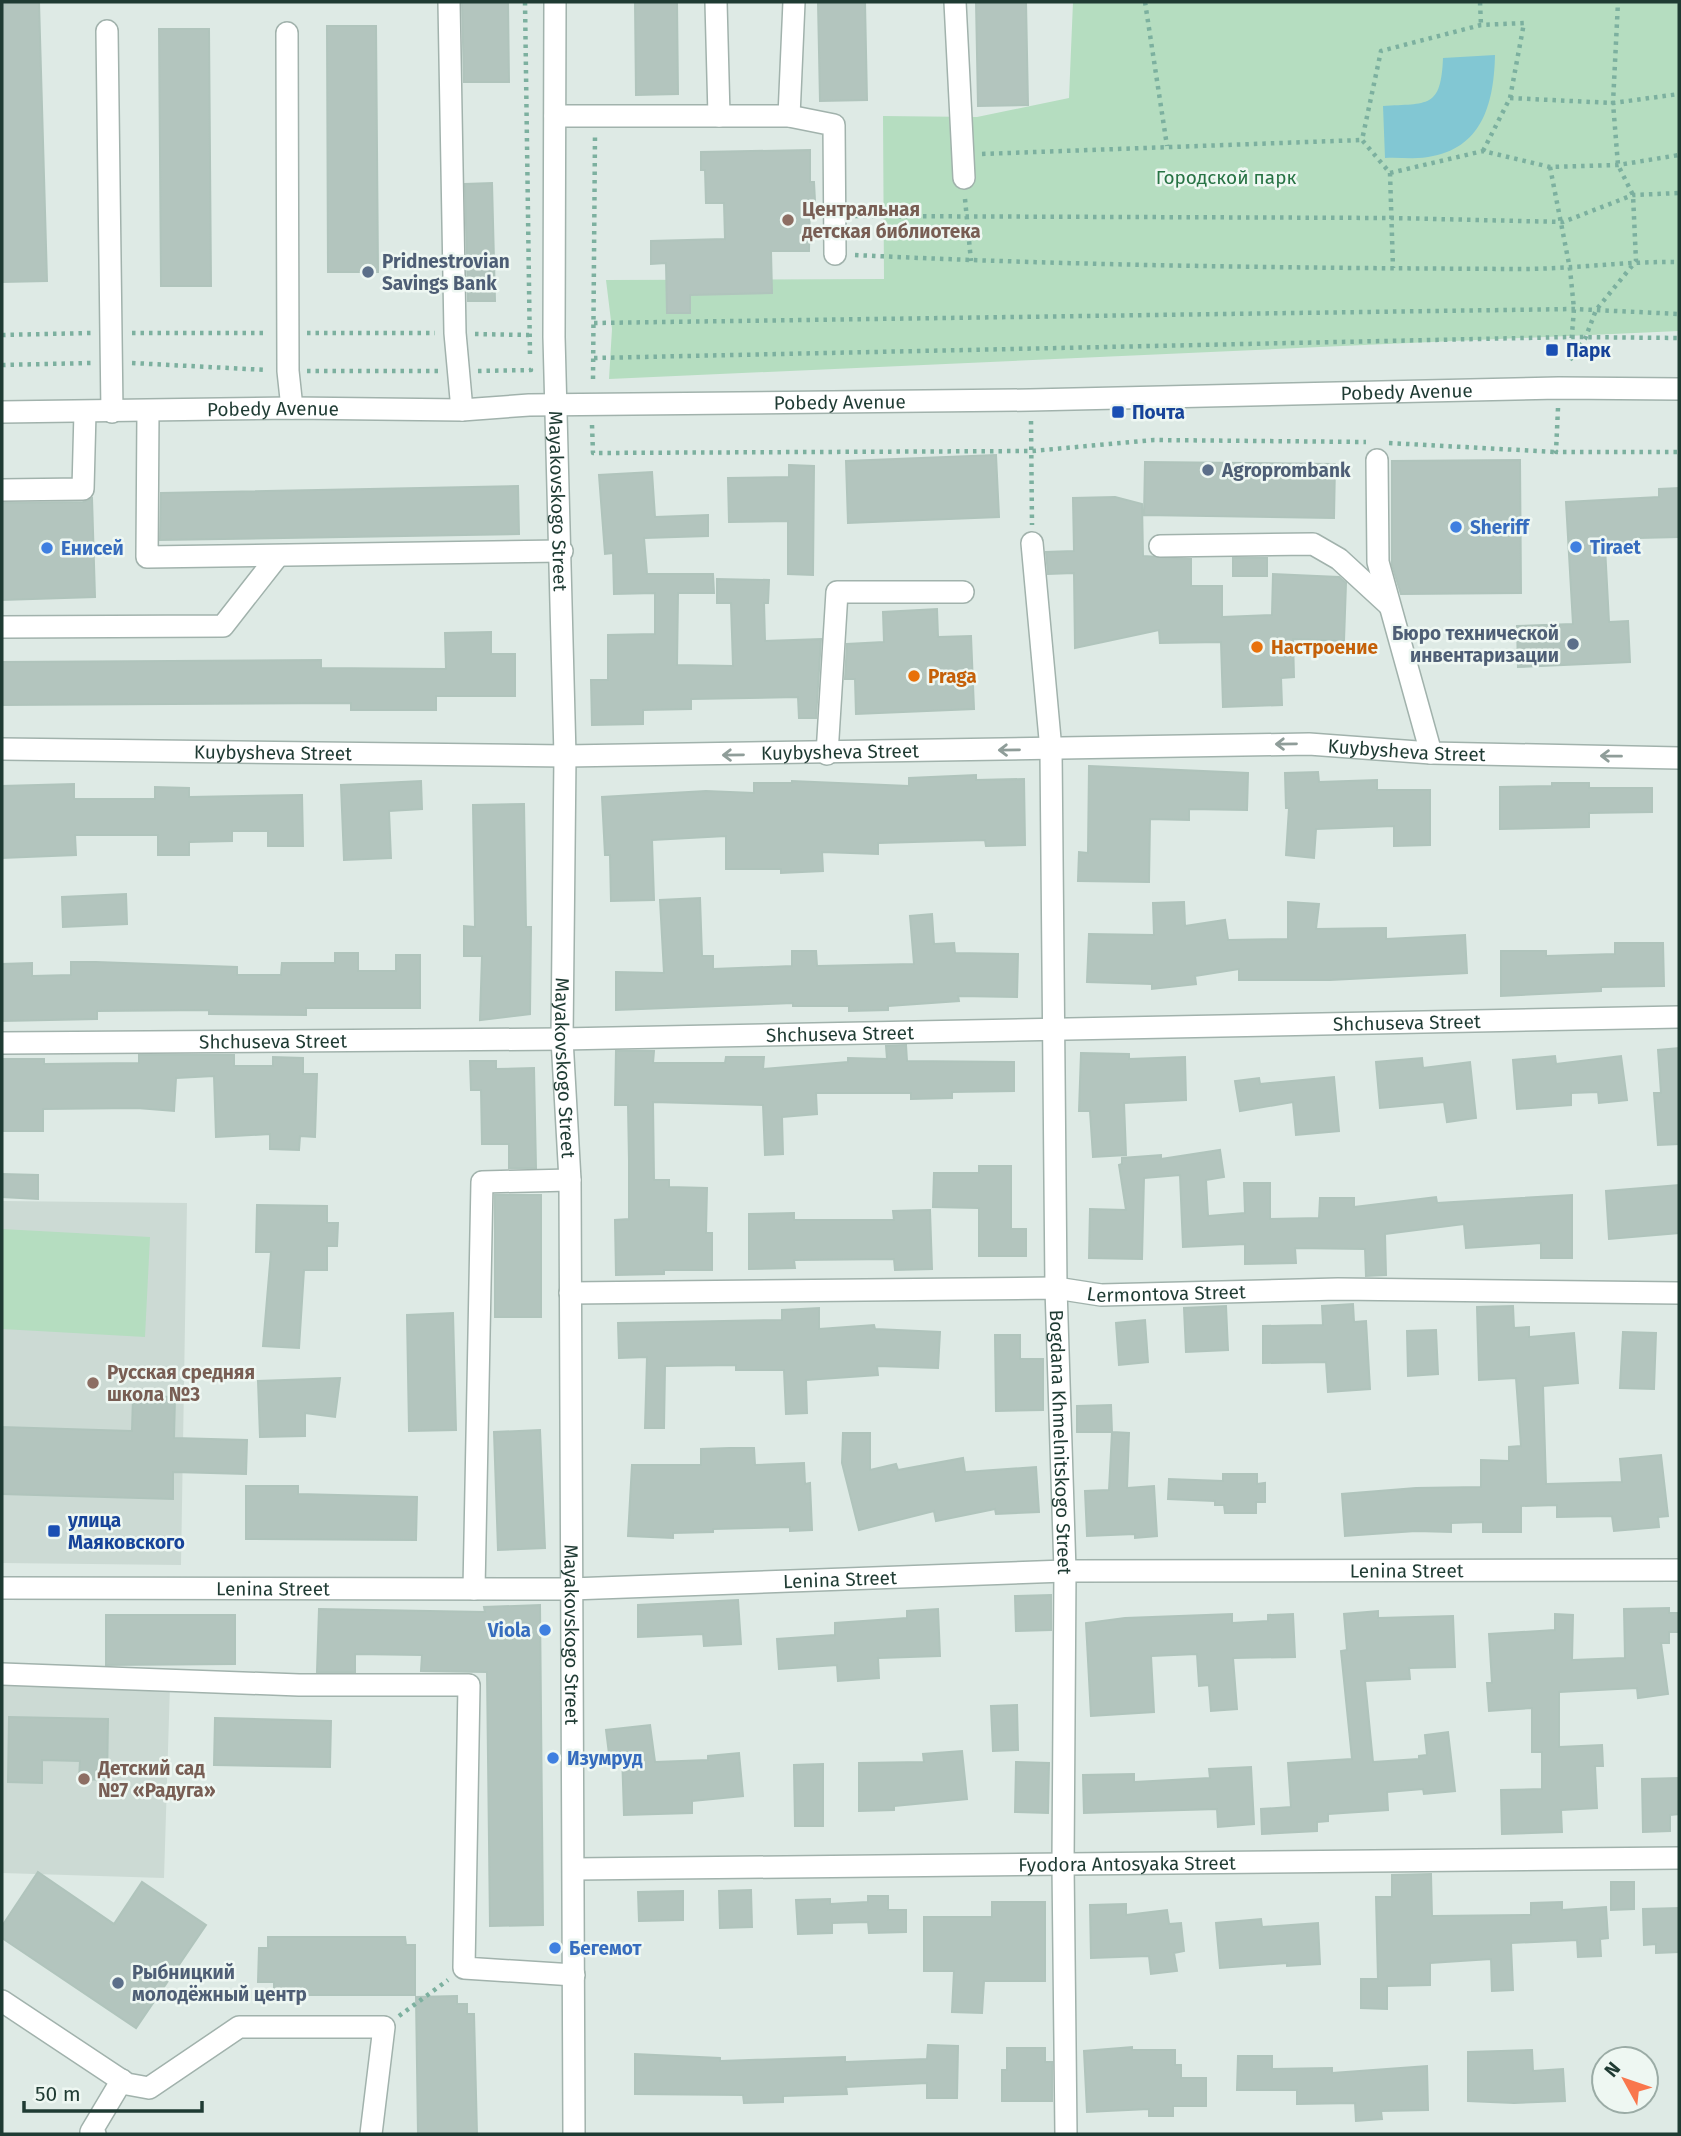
<svg xmlns="http://www.w3.org/2000/svg" width="1681" height="2136" font-family="'Fira Sans',sans-serif">
	<style>
		.built { fill: #ccdad4 }
		.green { fill: #b5ddc0 }
		.water { fill: #82c7d3 }
		.building { fill: #b3c5be; stroke: #b0c4bc; stroke-width: 2 }
		.lines { fill: none; stroke-linecap: round; stroke-linejoin: round }
		.minor-casing { stroke: #a1b2ac; stroke-width: 24 }
		.path { stroke: #7cb09f; stroke-width: 4.5; stroke-dasharray: 3.5 5; stroke-linecap: butt }
		.minor { stroke: #fff; stroke-width: 21 }
		.oneway { stroke: #8f9d99 }
		.education-dot { fill: #8d6e63; stroke: #eef7f2; stroke-width: 2.5 }
		.service-dot { fill: #5c6f8a; stroke: #eef7f2; stroke-width: 2.5 }
		.transit-dot { fill: #1a4fb4; stroke: #eef7f2; stroke-width: 2.5 }
		.shop-dot { fill: #3f7fe0; stroke: #eef7f2; stroke-width: 2.5 }
		.food-dot { fill: #e8710a; stroke: #eef7f2; stroke-width: 2.5 }
		.labels { text-anchor: middle; dominant-baseline: central; stroke-width: 5; stroke-linejoin: round; paint-order: stroke }
		.park-label { font-size: 19px; fill: #277344; stroke: #eef7f2 }
		.education-label { font-size: 19px; font-weight: bold; fill: #785e54; stroke: #eef7f2; text-anchor: start }
		.service-label { font-size: 19px; font-weight: bold; fill: #4e5e75; stroke: #eef7f2; text-anchor: start }
		.transit-label { font-size: 19px; font-weight: bold; fill: #164399; stroke: #eef7f2; text-anchor: start }
		.street-label { font-size: 19px; fill: #1f3b33; stroke: #eef7f2 }
		.shop-label { font-size: 19px; font-weight: bold; fill: #366cbe; stroke: #eef7f2; text-anchor: start }
		.food-label { font-size: 19px; font-weight: bold; fill: #c56008; stroke: #eef7f2; text-anchor: start }
	</style>
	<rect width="100%" height="100%" fill="#deeae5"/>
	<path class="built" d="M2 1201 187 1203 181 1565 2 1563Z
		M2 1680 170 1685 164 1878 2 1873Z"/>
	<path class="green" d="M1073 2H1679V331L609 379 612 329 606 280 884 279 883 116 977 117 1069 98Z
		M2 1229 150 1237 145 1337 2 1329Z"/>
	<path class="water" d="M1495 55C1494 100 1484 146 1433 156 1418 160 1400 157 1385 158L1383 106C1428 103 1441 109 1443 58Z"/>
	<path class="building" d="M2 2H39L47 281 2 282Z
		M462 2H508L509 82H464Z
		M635 2H677L678 94 636 95Z
		M818 2H865L867 100 820 101Z
		M976 2H1026L1028 105 978 106Z
		M327 26H376L378 272H328Z
		M159 29H209L211 286H161Z
		M810 150V182H814L815 201H810L809 251H771L772 293 690 295V313H667L666 263 651 264V241L725 239 724 203H706L705 170H701V152Z
		M492 183 495 301H468L465 184Z
		M996 455 999 517 848 523 846 461Z
		M1520 460 1521 593 1401 594 1392 565V461Z
		M1145 462 1335 464 1334 518 1144 515Z
		M789 465 814 466 813 575 788 574V521L729 522 728 478 789 477Z
		M652 472 655 517 708 515V536L644 538 647 574H713L714 593H678L677 665 733 666 731 603H717V579L769 580 768 603H764L765 641 821 639 816 718H799L798 697 691 699V709L643 710V724L592 725 591 680H608V635L655 634V593L614 594 613 553 605 554 599 475Z
		M518 486 519 534 160 540 161 493Z
		M1679 488V537L1637 538 1638 545 1605 547 1609 622 1628 621 1630 662 1518 667 1517 626 1573 624 1566 502 1659 497V489Z
		M1115 497 1142 504 1143 556 1191 559V586H1222V617L1272 615 1273 574 1339 577 1346 583 1344 641 1293 639 1294 677 1281 678 1282 705 1223 707 1221 642 1160 643 1159 630 1075 648 1074 573 1048 574 1046 552 1074 551 1073 498Z
		M92 498 95 597 2 600V503L83 502Z
		M1233 558H1267V576H1233Z
		M937 609 938 637 971 636 974 709 856 714 855 679H845L847 644 884 642 883 612Z
		M491 632V654H515V696H436V710H351V703L2 705V662L321 660V668L446 669 445 633Z
		M1089 766 1248 773 1247 810 1189 809V820L1150 819 1149 882 1078 881 1079 852 1088 853Z
		M1318 772 1319 782 1377 780V790H1430V845L1394 846V826L1316 829 1314 858 1286 855 1289 808H1286L1285 773Z
		M976 775V780L1024 779 1025 845 986 846 985 840 878 843V854L822 852 823 871 781 873V869H726V836L652 840 654 900 611 901 610 855H605L602 797 706 791 754 793V783H792V781L909 786V778Z
		M421 781 422 809 389 811 391 858 344 860 341 785Z
		M1552 783H1589V788H1652V812L1589 813V827L1500 829V787L1552 786Z
		M74 784V799H155V787L189 788V797L302 795 303 846H268V831H232V841L189 842V855H158V835H75L76 855 2 858V786Z
		M524 804 526 927H531L530 1014 480 1020 482 956H464V926L475 927 473 805Z
		M126 894 127 924 63 927 62 897Z
		M700 898 702 956H713V969L792 966V951H816L817 966 914 964 910 916 932 914 934 944 954 943 955 953 1018 954 1017 997 958 996 959 1001 888 1006V1010L849 1011V1006H793V1003L616 1010V972L664 973 660 900Z
		M1184 902 1185 926 1225 920 1228 940 1288 939V902L1319 904 1316 929 1386 928V939L1465 935 1467 973 1330 980H1239V969L1195 976 1196 984 1152 989V984L1087 982 1089 934 1154 935 1153 903Z
		M1615 943H1663L1664 986 1601 987V991L1501 996V951H1546V956L1615 954Z
		M335 953H358V971H396V955H420V1008H306V1015L209 1014V1010L97 1011V1019L2 1021V964L32 963V976L71 975V962H96L237 967V975H281L282 963H335Z
		M906 1045 907 1061 1014 1062V1091L952 1092V1098L911 1099V1093H816L817 1114 782 1117 783 1154 765 1155 763 1105 653 1102 654 1180H669V1187L707 1188 706 1233H712V1270H664V1274L616 1275 615 1220 629 1219V1161L628 1105H615L616 1051H654L653 1063H725L726 1057H764L763 1069 848 1062V1058L887 1059 886 1046Z
		M1679 1048V1144L1658 1145 1654 1093H1661L1658 1050Z
		M1081 1053 1129 1054V1059L1185 1057 1186 1100 1124 1103 1126 1155 1093 1157 1090 1111H1079Z
		M139 1055H234V1066H273V1057L303 1058V1074H317L315 1137 300 1136 299 1150 270 1149V1134L216 1137 214 1076 176 1078 174 1111 137 1108 43 1109V1131H2V1059H44V1064L139 1063Z
		M1555 1056 1556 1064 1621 1056 1627 1100 1599 1103 1598 1092 1571 1093V1105L1517 1109 1513 1060Z
		M1422 1058 1423 1068 1470 1062 1476 1118 1447 1122 1444 1102 1380 1108 1376 1062Z
		M470 1061H496V1069L534 1068 536 1168H509V1144H482L481 1090H471Z
		M1334 1077 1339 1131 1296 1135 1293 1102 1240 1111 1235 1081 1259 1078 1260 1084Z
		M1220 1150 1224 1177 1206 1180 1208 1216 1245 1213 1244 1183H1270V1219L1319 1218 1320 1198H1354V1207L1436 1197 1437 1203 1572 1195V1258H1541V1243L1466 1248 1464 1224 1385 1234 1386 1275 1366 1276 1365 1249 1295 1248 1296 1263 1245 1264V1244L1183 1247 1180 1175 1144 1178 1142 1259 1089 1258 1090 1209 1126 1210 1119 1165 1122 1164V1158L1161 1155V1159Z
		M979 1166H1011V1229H1026V1256H979V1208L933 1207 934 1173H979Z
		M2 1174 38 1175V1199L2 1197Z
		M1679 1185V1233L1609 1239 1606 1191Z
		M495 1195H541V1317H495Z
		M257 1205 327 1206V1223H338L337 1246H327V1270H304L299 1348 263 1346 271 1252H256Z
		M930 1210 932 1269 895 1270 894 1259 794 1260 795 1268 749 1269V1214L794 1213V1220H894L893 1211Z
		M1353 1304 1354 1322 1366 1321 1370 1389 1328 1392 1326 1362 1263 1363V1326L1323 1325 1322 1306Z
		M1226 1306 1228 1350 1186 1352 1184 1308Z
		M1513 1306 1514 1328 1529 1327V1337L1574 1333 1578 1383 1543 1386 1546 1484 1622 1482 1620 1459 1661 1455 1668 1516 1658 1517 1659 1527 1614 1531 1612 1516 1557 1517V1505L1521 1506V1532H1483V1522L1451 1523V1532L1416 1531 1345 1536 1342 1494 1416 1488 1481 1487V1460L1509 1461V1447L1521 1446 1516 1378 1479 1380 1477 1307Z
		M819 1308V1329L874 1325 875 1329 940 1332 938 1368 877 1366 878 1375 806 1380 807 1413 786 1414 784 1370H736V1365L665 1366 664 1428H645L647 1357 619 1358 618 1323 782 1320V1310Z
		M453 1313 456 1430 409 1431 407 1315Z
		M1145 1320 1148 1362 1119 1365 1116 1323Z
		M1436 1330 1438 1374 1408 1376 1407 1331Z
		M1623 1332 1656 1333 1654 1389 1620 1388Z
		M995 1335H1020V1359H1043V1410L996 1411Z
		M340 1378 335 1417 305 1413V1436L260 1437 258 1381Z
		M133 1396 175 1397 174 1438 247 1440 246 1474 173 1472V1499L2 1494V1427L132 1431Z
		M1111 1405 1112 1432H1077V1406Z
		M540 1430 545 1548 498 1550 494 1432Z
		M1112 1432 1129 1433 1127 1488 1154 1486 1157 1536 1135 1538V1534L1087 1536 1085 1491 1109 1490Z
		M843 1433H870V1470L896 1464 898 1470 963 1458 965 1472 1036 1467 1039 1512 996 1514 995 1509 936 1521 934 1511 859 1530 842 1463Z
		M729 1448H754L755 1465 804 1463 805 1484 810 1483 812 1530 790 1531V1527L713 1529V1532L673 1533V1538L628 1536 632 1465H701V1449Z
		M1223 1474H1257V1484L1265 1483V1502H1256V1513H1225L1224 1505H1215V1501L1168 1499 1169 1479 1223 1481Z
		M246 1486H298V1494L417 1497 416 1540 246 1539Z
		M1051 1595V1630L1016 1631 1015 1596Z
		M738 1600 741 1644 704 1646 703 1634 638 1637V1605Z
		M540 1605 543 1925 490 1926 487 1672 421 1671 422 1655 355 1654V1672H317L319 1609 485 1612 484 1607Z
		M1669 1608V1613H1679V1632H1669V1643H1661L1668 1694 1638 1698 1637 1688 1559 1692V1747L1602 1745 1603 1766H1595L1597 1808 1561 1810 1562 1832 1502 1834 1501 1790 1542 1789V1752H1532V1708L1489 1711 1487 1683H1492L1489 1634 1555 1630V1614L1573 1615 1572 1660 1625 1658 1624 1609Z
		M938 1609 940 1656 878 1658 879 1678 838 1681 837 1665 779 1669 777 1639 835 1635V1623L907 1618V1611Z
		M1378 1611V1618L1453 1616 1455 1667 1409 1668 1410 1679 1365 1681 1373 1762 1419 1759V1756L1427 1755 1425 1735 1448 1732 1455 1791 1424 1794 1423 1789 1387 1792 1388 1810 1328 1814V1821L1317 1822V1831L1262 1834 1261 1809 1291 1807 1288 1763 1352 1759 1341 1651 1347 1650 1344 1614Z
		M1232 1614V1623L1268 1621V1615L1293 1614 1295 1657 1233 1658 1237 1709 1211 1711 1209 1685 1199 1686 1197 1654 1151 1656 1154 1712 1091 1716 1086 1623 1125 1618Z
		M106 1615H235V1664L106 1665Z
		M1017 1705 1018 1750 993 1751 991 1706Z
		M9 1717 108 1719 107 1780 79 1779 80 1761 42 1760V1783L8 1782Z
		M215 1718 331 1721 330 1767 214 1765Z
		M650 1725 655 1762 708 1760V1756L739 1753 743 1796 692 1801V1813L624 1815 622 1753 609 1754 606 1730Z
		M962 1751 967 1799 894 1806V1810L859 1811V1763L924 1762 923 1754Z
		M1016 1762 1049 1763 1048 1813 1015 1812Z
		M823 1764V1826H795L794 1765Z
		M1251 1767 1254 1824 1218 1827 1217 1809 1084 1813 1083 1775 1134 1774V1782L1210 1778 1209 1769Z
		M1679 1778V1814L1670 1815V1831L1643 1832 1642 1779Z
		M38 1872 114 1924 142 1882 206 1925 136 2028 2 1938V1926Z
		M1431 1874 1432 1916 1531 1915V1903L1562 1902V1910L1606 1907 1608 1938 1600 1939 1601 1956 1578 1957 1577 1940 1511 1943 1513 1990 1492 1991 1491 1959 1430 1963V1985L1387 1986V2009L1361 2008V1979H1378L1376 1897H1392V1875Z
		M1611 1882H1634V1909L1611 1910Z
		M751 1890 752 1927 720 1928 719 1891Z
		M683 1891V1920L639 1921 638 1892Z
		M868 1896H888V1910H906V1932L869 1933 868 1922 832 1923V1933L798 1934 796 1900 830 1899V1904L868 1902Z
		M992 1902H1045V1981H984L982 2013 952 2012 954 1971H924V1917H992Z
		M1126 1904V1915L1167 1910 1169 1924 1181 1923 1184 1951 1174 1953 1177 1971 1151 1974 1149 1956 1091 1958 1090 1905Z
		M1679 1908V1952L1656 1953V1944L1644 1945 1643 1909Z
		M1261 1919 1262 1927 1318 1923 1320 1964 1287 1966V1963L1220 1968 1216 1923Z
		M268 1937H405L406 1945H415V1995H274V1982H258L259 1948H268Z
		M457 1996V2004H467V2014H474L477 2134H418L416 1997Z
		M928 2045 958 2046 957 2098H927V2083L846 2087 847 2094 783 2096V2102L744 2103 743 2095 635 2094V2054L720 2058V2061L845 2057V2062L927 2059Z
		M1132 2047V2050H1175V2065H1181V2078H1206V2106H1173V2116H1149V2109L1087 2112 1084 2051Z
		M1007 2048H1045V2062H1052V2101H1002V2070H1007Z
		M1532 2050 1533 2071 1563 2069 1565 2101 1514 2103 1468 2101V2052Z
		M1238 2056H1272V2069L1332 2068V2073L1427 2066 1428 2110 1381 2111 1382 2119 1356 2121 1355 2103 1297 2104V2090H1237Z"/>
	<g class="lines">
		<g class="minor-casing">
			<g id="minor">
				<path d="M449 2 455 333 462 410"/>
				<path id="s1" d="M555 2 554 337 565 756 562 1039 570 1180 574 2134"/>
				<path d="M716 2 719 116"/>
				<path d="M955 2 964 178"/>
				<path d="M107 31 112 412"/>
				<path d="M287 33 288 371 292 408"/>
				<path d="M555 116H789L834 125 835 254"/>
				<path d="M789 116 794 2"/>
				<path d="M148 411 147 557 562 551"/>
				<path id="s2" d="M2 412 292 408 462 410 529 405 1030 400 1559 388 1679 389"/>
				<path d="M1377 460 1378 562 1431 753"/>
				<path d="M2 490 83 489 85 412"/>
				<path id="s3" d="M1032 543 1051 750 1056 1288 1065 1571 1063 1864 1066 2134"/>
				<path d="M1160 546 1313 544 1339 559 1389 605"/>
				<path d="M2 627 223 626 277 557"/>
				<path id="s4" d="M2 749 565 756 1309 744 1431 753 1679 758"/>
				<path d="M827 754 837 592H963"/>
				<path id="s5" d="M2 1043 562 1039 1679 1017"/>
				<path id="s6" d="M570 1293 1056 1288 1101 1295 1338 1289 1679 1293"/>
				<path id="s7" d="M2 1588 571 1589 1065 1571 1679 1570"/>
				<path d="M474 1589 482 1182 570 1180"/>
				<path d="M2 1674 299 1685H469L464 1968 574 1975"/>
				<path id="s8" d="M574 1869 1679 1858"/>
				<path d="M2 2001 127 2084 149 2088 239 2027H384L371 2134"/>
				<path d="M95 2134 91 2132 122 2080"/>
			</g>
		</g>
		<path class="path" d="M525 2 530 356
			M1145 2 1167 146
			M1480 2 1481 25
			M1510 98 1613 103 1679 94
			M1483 151 1510 98 1524 23 1481 25 1381 51 1362 140 1390 173 1483 151 1550 167 1618 165 1679 155
			M982 154 1362 140
			M1550 167 1570 269 1574 309 1570 359
			M1390 173 1393 268
			M965 199 971 261
			M855 216 1393 218 1563 222 1633 195 1679 193
			M855 255C1077 266 1299 268 1521 269 1574 269 1626 261 1679 262
			M594 323 1574 309 1679 314
			M132 333H267
			M307 333H435
			M475 334 529 335
			M2 335 92 333
			M594 358 1570 337 1679 338
			M1570 360 1585 339 1596 310 1636 261 1633 195 1618 165 1613 103 1618 2
			M132 363 267 370
			M2 365 92 363
			M307 371H438
			M478 371 531 370 530 364
			M593 379 595 135
			M1558 408 1556 452H1679
			M1031 421 1032 525
			M592 425 593 453 1032 451 1154 440 1366 442
			M1389 443 1556 452
			M399 2016 448 1980"/>
		<use href="#minor" class="minor"/>
	</g>
	<defs><path id="oneway-shaft" d="M-6 0H5M1.5-3L5.5 0L1.5 3" fill="none" stroke-width="1.6" stroke-linecap="round" stroke-linejoin="round" transform="scale(1.75)"/></defs>
	<g class="oneway">
		<use href="#oneway-shaft" transform="translate(1286 744) rotate(179)"/>
		<use href="#oneway-shaft" transform="translate(1009 750) rotate(179)"/>
		<use href="#oneway-shaft" transform="translate(733 755) rotate(179)"/>
		<use href="#oneway-shaft" transform="translate(1611 756) rotate(-179)"/>
	</g>
	<g class="education-dot">
		<circle cx="788" cy="220" r="7"/>
		<circle cx="93" cy="1383" r="7"/>
		<circle cx="84" cy="1779" r="7"/>
	</g>
	<g class="service-dot">
		<circle cx="368" cy="272" r="7"/>
		<circle cx="1208" cy="470" r="7"/>
		<circle cx="1573" cy="644" r="7"/>
		<circle cx="118" cy="1983" r="7"/>
	</g>
	<g class="transit-dot">
		<rect x="1545" y="343" width="14" height="14" rx="3.5"/>
		<rect x="1111" y="405" width="14" height="14" rx="3.5"/>
		<rect x="47" y="1524" width="14" height="14" rx="3.5"/>
	</g>
	<g class="shop-dot">
		<circle cx="1456" cy="527" r="7"/>
		<circle cx="1576" cy="547" r="7"/>
		<circle cx="47" cy="548" r="7"/>
		<circle cx="545" cy="1630" r="7"/>
		<circle cx="553" cy="1758" r="7"/>
		<circle cx="555" cy="1948" r="7"/>
	</g>
	<g class="food-dot">
		<circle cx="1257" cy="647" r="7"/>
		<circle cx="914" cy="676" r="7"/>
	</g>
	<g class="labels">
		<g class="park-label">
			<text x="1226" y="177">Городской парк</text>
		</g>
		<g class="education-label">
			<text x="802" y="209">Центральная<tspan x="802" dy="22">детская библиотека</tspan></text>
			<text x="107" y="1372">Русская средняя<tspan x="107" dy="22">школа №3</tspan></text>
			<text x="98" y="1768">Детский сад<tspan x="98" dy="22">№7 «Радуга»</tspan></text>
		</g>
		<g class="service-label">
			<text x="382" y="261">Pridnestrovian<tspan x="382" dy="22">Savings Bank</tspan></text>
			<text x="1222" y="470">Agroprombank</text>
			<text x="1559" y="633" text-anchor="end">Бюро технической<tspan x="1559" dy="22">инвентаризации</tspan></text>
			<text x="132" y="1972">Рыбницкий<tspan x="132" dy="22">молодёжный центр</tspan></text>
		</g>
		<g class="transit-label">
			<text x="1566" y="350">Парк</text>
			<text x="1132" y="412">Почта</text>
			<text x="68" y="1520">улица<tspan x="68" dy="22">Маяковского</tspan></text>
		</g>
		<g class="street-label">
			<text stroke="none"><textPath href="#s2" startOffset="1405">Pobedy Avenue</textPath></text>
			<text stroke="none"><textPath href="#s2" startOffset="838">Pobedy Avenue</textPath></text>
			<text stroke="none"><textPath href="#s2" startOffset="271">Pobedy Avenue</textPath></text>
			<text stroke="none"><textPath href="#s1" startOffset="499">Mayakovskogo Street</textPath></text>
			<text stroke="none"><textPath href="#s4" startOffset="1405">Kuybysheva Street</textPath></text>
			<text stroke="none"><textPath href="#s4" startOffset="271">Kuybysheva Street</textPath></text>
			<text stroke="none"><textPath href="#s4" startOffset="838">Kuybysheva Street</textPath></text>
			<text stroke="none"><textPath href="#s5" startOffset="1405">Shchuseva Street</textPath></text>
			<text stroke="none"><textPath href="#s5" startOffset="838">Shchuseva Street</textPath></text>
			<text stroke="none"><textPath href="#s5" startOffset="271">Shchuseva Street</textPath></text>
			<text stroke="none"><textPath href="#s1" startOffset="1066">Mayakovskogo Street</textPath></text>
			<text stroke="none"><textPath href="#s6" startOffset="597">Lermontova Street</textPath></text>
			<text stroke="none"><textPath href="#s3" startOffset="900">Bogdana Khmelnitskogo Street</textPath></text>
			<text stroke="none"><textPath href="#s7" startOffset="1405">Lenina Street</textPath></text>
			<text stroke="none"><textPath href="#s7" startOffset="838">Lenina Street</textPath></text>
			<text stroke="none"><textPath href="#s7" startOffset="271">Lenina Street</textPath></text>
			<text stroke="none"><textPath href="#s1" startOffset="1633">Mayakovskogo Street</textPath></text>
			<text stroke="none"><textPath href="#s8" startOffset="553">Fyodora Antosyaka Street</textPath></text>
		</g>
		<g class="shop-label">
			<text x="1470" y="527">Sheriff</text>
			<text x="1590" y="547">Tiraet</text>
			<text x="61" y="548">Енисей</text>
			<text x="531" y="1630" text-anchor="end">Viola</text>
			<text x="567" y="1758">Изумруд</text>
			<text x="569" y="1948">Бегемот</text>
		</g>
		<g class="food-label">
			<text x="1271" y="647">Настроение</text>
			<text x="928" y="676">Praga</text>
		</g>
	</g>
	<rect width="1681" height="2136" fill="none" stroke="#1f3b33" stroke-width="7"/>
	<g transform="translate(1625 2080) rotate(310)"><circle r="33" fill="#eef7f2" stroke="#9baca6" stroke-width="2"/>
	<path d="M0-5L12 26L0 18L-12 26Z" fill="#f9774d"/>
	<text y="-10" font-size="19" font-weight="bold" text-anchor="middle" fill="#1f3b33">N</text>
	</g>
	<path d="M24 2101v10h178v-10" fill="none" stroke="#1f3b33" stroke-width="3.5"/>
	<text x="35" y="2101" font-size="21" fill="#1f3b33" stroke="#eef7f2" stroke-width="5" paint-order="stroke">50 m</text>
</svg>
